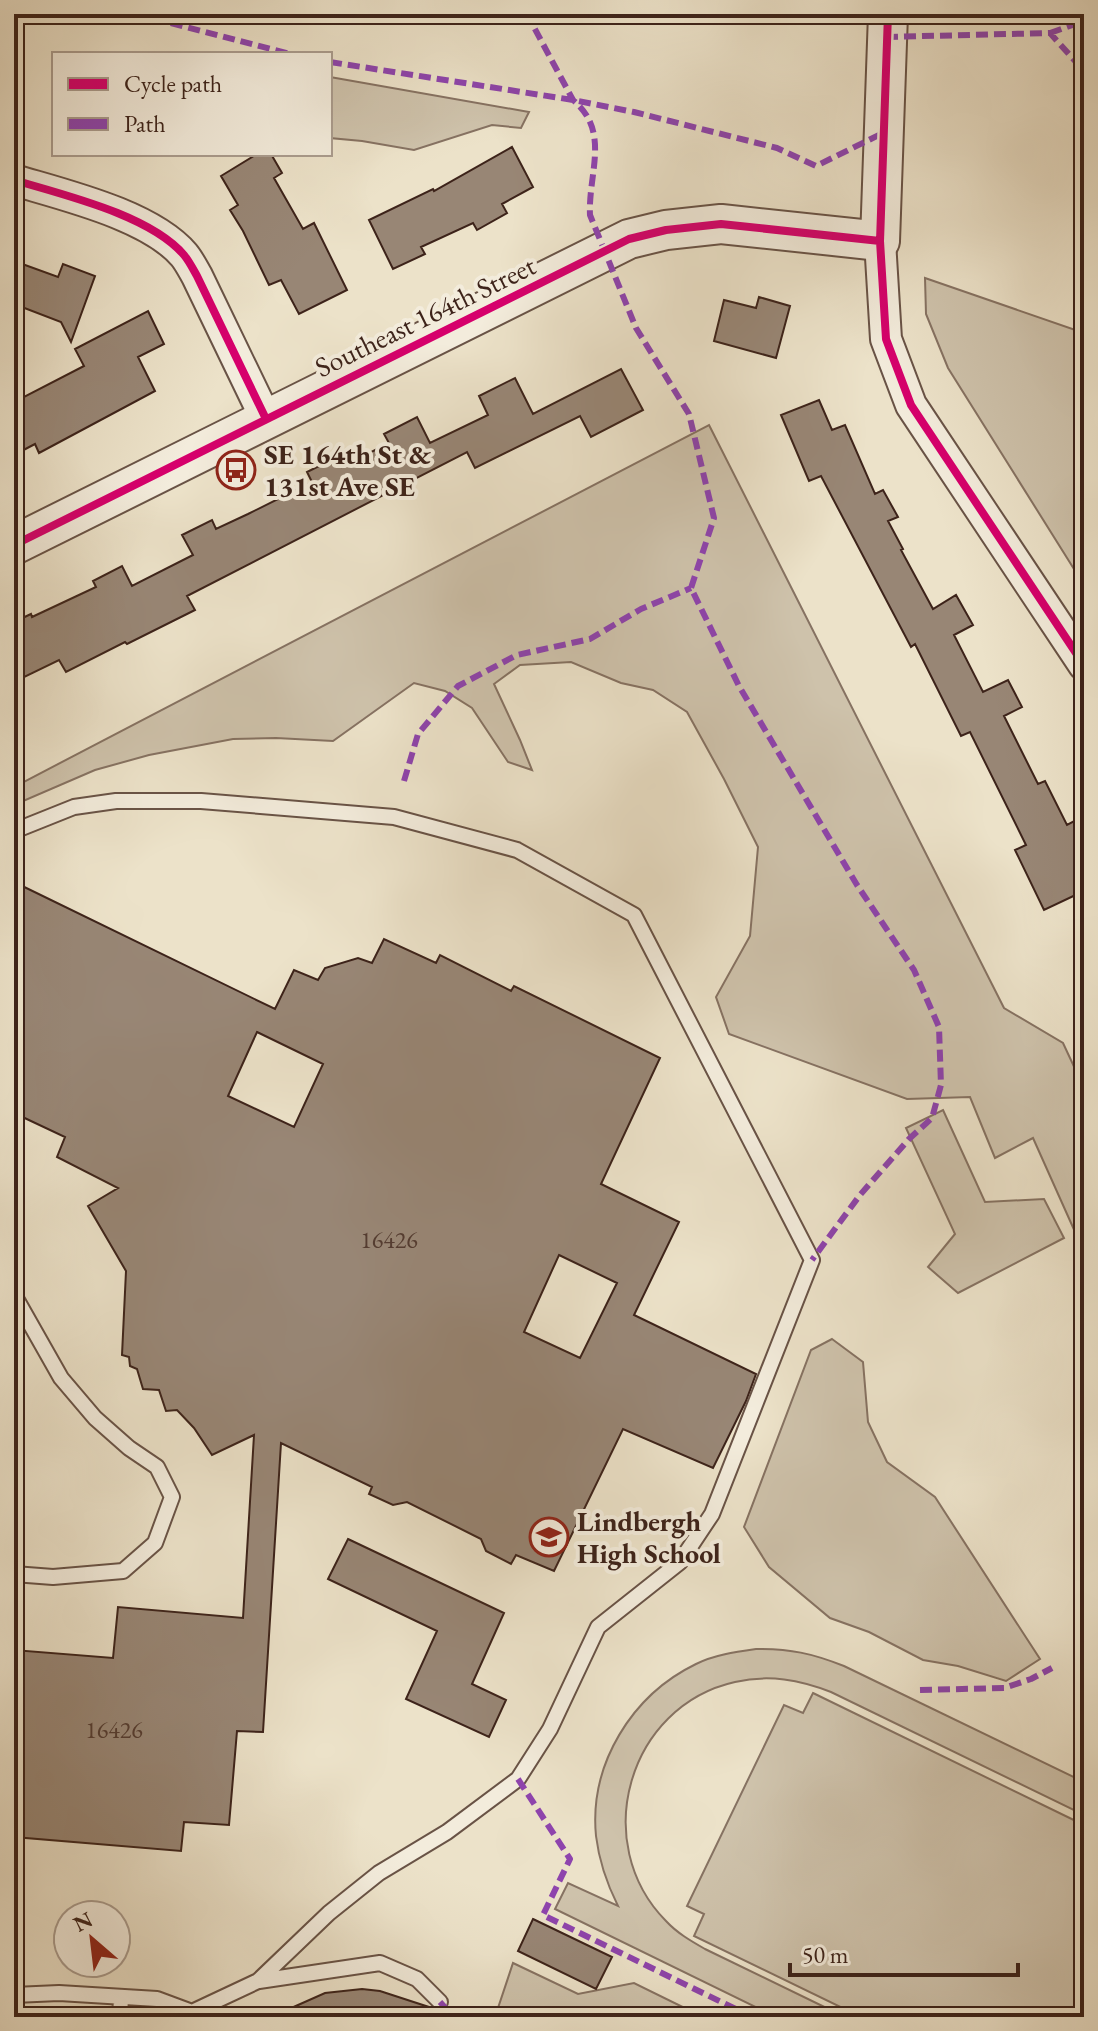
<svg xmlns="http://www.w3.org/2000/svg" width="1098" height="2031" font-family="'EB Garamond',serif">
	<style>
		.green { fill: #cec2ab; stroke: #867262; stroke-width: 2 }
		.building { fill: #988675; stroke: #3d231a; stroke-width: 2; fill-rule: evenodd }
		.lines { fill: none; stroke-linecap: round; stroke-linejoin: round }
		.service-casing { stroke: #695346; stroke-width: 18 }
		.minor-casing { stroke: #695346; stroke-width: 34 }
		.tertiary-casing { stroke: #695346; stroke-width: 42 }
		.service { stroke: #f3ecdc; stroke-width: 14 }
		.minor { stroke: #f3ecdc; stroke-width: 30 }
		.tertiary { stroke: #f3ecdc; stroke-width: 38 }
		.quiet { stroke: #8e44ad; stroke-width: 6; stroke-dasharray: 12 6; stroke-linecap: butt }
		.cycleway-casing { stroke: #f3ecdc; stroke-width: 13 }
		.cycleway { stroke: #d6006c; stroke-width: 8 }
		.labels { text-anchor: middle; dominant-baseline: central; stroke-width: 8; stroke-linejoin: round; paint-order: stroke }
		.number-label { font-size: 24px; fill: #543c31 }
		.street-label { font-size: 28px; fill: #3d231a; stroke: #f3ecdc }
		.poi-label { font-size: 28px; font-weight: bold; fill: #3d231a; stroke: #f3ecdc; text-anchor: start }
	</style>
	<rect width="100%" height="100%" fill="#ece2c9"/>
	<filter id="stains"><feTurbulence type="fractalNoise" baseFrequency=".0025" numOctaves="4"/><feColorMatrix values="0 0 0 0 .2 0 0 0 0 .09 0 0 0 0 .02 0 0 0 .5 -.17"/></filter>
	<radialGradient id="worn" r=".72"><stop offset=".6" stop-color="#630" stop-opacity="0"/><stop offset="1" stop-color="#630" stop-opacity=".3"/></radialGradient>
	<path class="green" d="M330 77 529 112 521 128 492 125 414 150 362 141 330 138Z
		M925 278 1084 333V585L948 368 926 314Z
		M709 425 1004 1008 1063 1043 1084 1088V1252L1033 1138 995 1158 970 1097 907 1099 729 1034 716 997 750 936 758 847 724 779 687 712 653 690 621 683 571 662 520 665 494 684 520 740 532 770 508 762 472 708 445 691 414 683 333 741 276 738 233 739 149 755 95 770 14 805V787Z
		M943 1110 985 1202 1044 1199 1064 1238 958 1293 928 1267 955 1234 906 1128Z
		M832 1339 863 1362 868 1422 887 1462 935 1497 1040 1659 1006 1681 958 1666 923 1660 869 1632 830 1618 769 1567 744 1527 811 1350Z
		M756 1649C791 1649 811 1653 844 1666L1084 1782V1815L831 1692C800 1680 769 1674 735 1682 628 1706 589 1843 666 1921 677 1933 691 1941 705 1949L845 2017H776L555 1909 568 1883 618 1906C607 1884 599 1861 596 1836 589 1764 632 1695 696 1664 714 1655 735 1652 756 1649Z
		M813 1693 1084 1825V2017H861L694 1936 704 1914 687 1906 784 1705 803 1713Z
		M513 1963 578 1994 634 1983 703 2017H497L496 2014Z"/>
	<path class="building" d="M512 147 533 187 502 204 507 213 477 230 473 223 421 247 425 254 393 269 369 220 433 189 434 191Z
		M257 154H271L282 173 274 178 303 229 314 223 347 290 299 314 281 280 269 285 243 231 230 210 238 205 221 176Z
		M14 261 58 277 63 264 95 276 71 342 61 322 14 304Z
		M759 297 790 306 776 358 714 341 724 300 756 308Z
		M148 311 164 344 138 357 155 391 39 453 35 444 14 455V402L84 366 75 349Z
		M621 369 643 410 591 437 580 416 475 468 467 452 187 596 195 610 127 644 125 642 66 672 59 660 14 682V622L31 614 32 617 96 587 93 581 122 566 132 586 193 555 182 535 212 520 216 529 248 514 312 482 307 472 337 457 342 467 389 443 384 434 417 417 430 443 488 415 479 396 515 378 533 414Z
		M819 400 832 430 845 425 875 494 883 490 898 517 888 521 903 549 901 550 933 609 956 595 973 625 954 635 983 692 1008 680 1022 707 1004 716 1038 784 1045 781 1067 825 1084 816V891L1044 910 1015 850 1026 845 970 732 961 736 915 644 911 647 821 476 809 481 781 415Z
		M14 882 275 1009 294 970 318 980 325 968 358 958 372 963 384 939 436 963 440 955 511 991 514 986 660 1058 601 1184 679 1222 634 1315 756 1374 746 1401 713 1468 623 1429 554 1571 516 1555 511 1564 486 1551 481 1539 407 1502 393 1505 369 1494 372 1487 281 1443 263 1732 237 1731 229 1825 184 1822 181 1851 14 1837V1650L113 1658 118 1607 243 1618 254 1435 212 1455 194 1428 177 1410 166 1411 159 1390 143 1389 137 1369 130 1366 129 1357 122 1355 126 1271 88 1206 118 1188 57 1157 65 1137 14 1113ZM257 1032 323 1064 294 1127 228 1096ZM559 1255 617 1283 580 1358 524 1332Z
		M348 1539 504 1613 472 1684 506 1700 489 1737 406 1699 437 1631 328 1579Z
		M533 1919 612 1957 596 1989 518 1951Z
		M362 1989 380 1991 432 2008 437 2011 445 2012 444 2017H271L325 1993Z"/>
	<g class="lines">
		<g class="service-casing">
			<path id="service" d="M14 831 74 807 116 801H201L394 817 517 850 634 915 812 1260 712 1514 680 1562 598 1627 550 1729 518 1779 447 1832 379 1873 329 1913 258 1981 192 2012
				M14 1295 61 1378 95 1418 129 1448 157 1467 172 1497 155 1543 123 1571 53 1577 14 1574
				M259 1981 380 1963 417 1979 440 2002
				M14 1995 59 1993 157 1999 192 2012 195 2017
				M120 2017 121 1998"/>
		</g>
		<g class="minor-casing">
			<path id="minor" d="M14 180C64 195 150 215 184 255 189 261 193 269 197 276L266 419
				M880 241 886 339 911 405 1084 665"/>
		</g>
		<g class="tertiary-casing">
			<path id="tertiary" d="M14 545 629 239 666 230 721 224 880 241 888 14"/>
		</g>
		<use href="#service" class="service"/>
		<use href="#minor" class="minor"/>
		<use href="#tertiary" class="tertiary"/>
		<path class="quiet" d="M136 14 290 54
			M525 14 529 18 573 100C611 132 588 173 590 215L636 328 689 414 714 518 691 588 739 686 857 885 914 970 939 1027 941 1085 932 1118 909 1139 860 1195 812 1260
			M1050 33 1084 21
			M886 37 1050 33 1084 71
			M330 62 573 100 634 112 777 148 816 166 883 133
			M404 781 418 734 458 686 517 655 590 639 641 609 691 588
			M920 1690 1004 1688 1031 1679 1052 1668
			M518 1779 570 1859 543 1915 752 2017
			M440 2002 454 2017"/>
		<g class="cycleway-casing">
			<path id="cycleway" d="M888 14 880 241 886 339 911 405 1084 665
				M14 180C64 195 150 215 184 255 189 261 193 269 197 276L266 419
				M14 545 629 239 666 230 721 224 880 241"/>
		</g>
		<use href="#cycleway" class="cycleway"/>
	</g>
	<defs>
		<g id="bus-ring" transform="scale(2)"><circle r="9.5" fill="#f3ecdc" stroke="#8f2418" stroke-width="1.5"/><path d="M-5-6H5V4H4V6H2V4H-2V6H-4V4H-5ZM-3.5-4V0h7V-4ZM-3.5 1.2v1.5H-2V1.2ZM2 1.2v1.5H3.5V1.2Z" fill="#8f2418"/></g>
		<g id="school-ring" transform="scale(2)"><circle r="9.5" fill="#f3ecdc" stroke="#8f2418" stroke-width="1.5"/><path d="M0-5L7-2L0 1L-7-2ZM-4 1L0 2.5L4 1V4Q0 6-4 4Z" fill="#8f2418"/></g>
	</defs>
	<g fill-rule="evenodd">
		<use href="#bus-ring" x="236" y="470"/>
		<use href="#school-ring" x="549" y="1537"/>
	</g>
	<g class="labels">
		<g class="number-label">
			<text x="389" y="1239">16426</text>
			<text x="114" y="1729">16426</text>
		</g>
		<g class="street-label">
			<text transform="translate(425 316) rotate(-26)">Southeast 164th Street</text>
		</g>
		<g class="poi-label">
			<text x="264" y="454">SE 164th St &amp;<tspan x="264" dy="32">131st Ave SE</tspan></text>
			<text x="577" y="1521">Lindbergh<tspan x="577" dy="32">High School</tspan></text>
		</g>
	</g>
	<rect width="1098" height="2031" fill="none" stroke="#ece2c9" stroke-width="48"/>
	<rect x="16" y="16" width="1066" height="1999" fill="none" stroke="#3d231a" stroke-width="4"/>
	<rect x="24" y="24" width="1050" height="1983" fill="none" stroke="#3d231a" stroke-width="2"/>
	<rect x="52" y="52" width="280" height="104" fill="#f3ecdc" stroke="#aa9c8e" stroke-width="2"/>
	<rect x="68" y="78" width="40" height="12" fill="#d6006c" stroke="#aa9c8e" stroke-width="2"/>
	<text x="124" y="92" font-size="24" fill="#3d231a">Cycle path</text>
	<rect x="68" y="118" width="40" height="12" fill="#8e44ad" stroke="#aa9c8e" stroke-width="2"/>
	<text x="124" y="132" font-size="24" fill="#3d231a">Path</text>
	<g transform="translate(92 1939) rotate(332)"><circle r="38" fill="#f3ecdc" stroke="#aa9c8e" stroke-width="2"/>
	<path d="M0-6L14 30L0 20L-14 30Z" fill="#8f2418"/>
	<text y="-12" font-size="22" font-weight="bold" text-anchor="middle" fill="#3d231a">N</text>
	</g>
	<path d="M790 1963v12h228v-12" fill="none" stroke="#3d231a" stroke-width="4"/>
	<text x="802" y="1963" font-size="24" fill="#3d231a" stroke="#f3ecdc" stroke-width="6" paint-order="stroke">50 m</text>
	<rect width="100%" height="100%" filter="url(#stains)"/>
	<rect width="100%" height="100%" fill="url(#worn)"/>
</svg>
